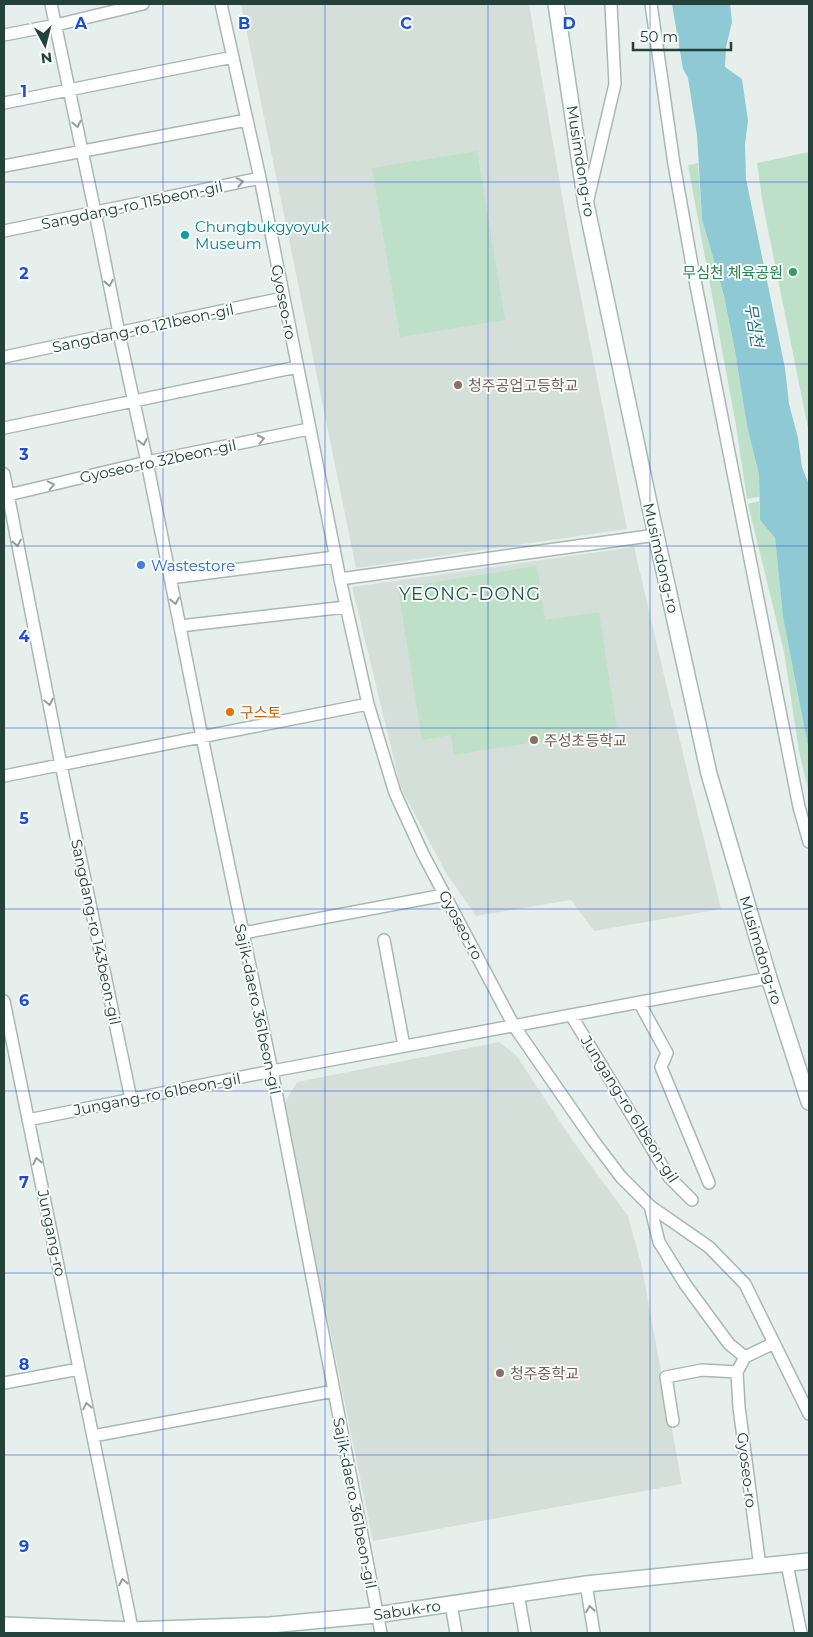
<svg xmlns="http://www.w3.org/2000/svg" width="813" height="1637" font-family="Montserrat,'Noto Sans KR',sans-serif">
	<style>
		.built { fill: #d4dfda }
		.green { fill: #bfe0c8 }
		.water { fill: #8ec9d4 }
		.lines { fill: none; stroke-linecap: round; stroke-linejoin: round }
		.street-casing { stroke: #a8b8b2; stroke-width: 14 }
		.secondary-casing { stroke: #a4bbb3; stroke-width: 18 }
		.street { stroke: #fff; stroke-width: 11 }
		.secondary { stroke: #fff; stroke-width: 15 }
		.oneway { stroke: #92a09c }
		.grid { fill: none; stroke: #1d4ed8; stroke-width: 1; stroke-opacity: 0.55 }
		.culture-dot { fill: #0f9aa8; stroke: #f7fbf9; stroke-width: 2 }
		.leisure-dot { fill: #2e9e5b; stroke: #f7fbf9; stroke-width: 2 }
		.education-dot { fill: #8d6e63; stroke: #f7fbf9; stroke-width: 2 }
		.shop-dot { fill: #3f7fe0; stroke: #f7fbf9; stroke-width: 2 }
		.food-dot { fill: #e8710a; stroke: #f7fbf9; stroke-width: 2 }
		.labels { text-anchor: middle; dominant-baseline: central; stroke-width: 4; stroke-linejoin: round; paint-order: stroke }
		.street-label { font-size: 15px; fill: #24423a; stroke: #f7fbf9 }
		.culture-label { font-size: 15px; fill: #0d838f; stroke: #f7fbf9; text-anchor: start }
		.leisure-label { font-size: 15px; fill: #27864d; stroke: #f7fbf9; text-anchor: end }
		.education-label { font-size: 15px; fill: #785e54; stroke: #f7fbf9; text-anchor: start }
		.shop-label { font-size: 15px; fill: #366cbe; stroke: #f7fbf9; text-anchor: start }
		.food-label { font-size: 15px; fill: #c56008; stroke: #f7fbf9; text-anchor: start }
		.water-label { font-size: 16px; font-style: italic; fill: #1c6f80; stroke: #f7fbf9 }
		.quarter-label { font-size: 18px; letter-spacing: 1px; fill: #1f5548; stroke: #f7fbf9 }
		.grid-label { font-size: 16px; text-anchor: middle; font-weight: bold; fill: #1d4ed8; stroke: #f7fbf9; stroke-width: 4; stroke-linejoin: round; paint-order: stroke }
	</style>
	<rect width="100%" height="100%" fill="#e6efeb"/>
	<path class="built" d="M241 4H529L570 242 627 529 356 568Z
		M634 547 668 692 721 909 594 931 571 900 476 916 445 871 401 788 352 587Z
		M499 1042 516 1055 570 1137 628 1216 641 1263 682 1484 373 1541 284 1104 297 1082Z"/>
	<path class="green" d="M477 151 505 320 400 337 372 168Z
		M809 152V433L763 205 757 163Z
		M698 163 702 219 724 296 735 351 747 426 759 475V497L747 499 735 420 688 165Z
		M759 501 760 520 775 538 783 617 809 752V794L799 751 784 652 748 504Z
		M537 566 545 620 599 612 617 729 454 755 451 735 422 740 398 588Z"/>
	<path class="water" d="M672 4H730L732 22 726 47 725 67 742 79 748 121 745 144 746 179 785 368 789 404 798 438 802 467 809 485V752L783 617 775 538 760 520 759 475 747 426 735 351 724 296 702 219 697 135 688 78 683 69Z"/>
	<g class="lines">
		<g class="street-casing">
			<path id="street" d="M51 4 95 212 119 333 147 462 202 737 272 1071 381 1633
				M221 4 260 178 340 579 368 704 395 793 423 854 514 1026 593 1140 621 1177 650 1206 709 1247 745 1284 809 1414
				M651 4 674 164 692 265 799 807 809 842
				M4 35 56 25 143 4
				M4 103 233 57
				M4 166 247 120
				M588 199 615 84 611 4
				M4 231 260 178
				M4 357 283 298
				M4 428 297 367
				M4 474 61 765 131 1099
				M4 496 147 462 309 429
				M170 578 335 557
				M340 579 656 535
				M180 626 346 607
				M4 776 368 704
				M243 933 444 895
				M384 940 404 1046
				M4 1001 133 1633
				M639 1002 667 1053 661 1067 709 1183
				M571 1015 669 1177 692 1200
				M28 1120 272 1071 769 978
				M650 1206 659 1242 685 1284 729 1344 745 1357
				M4 1383 79 1369
				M673 1421 666 1377 702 1370 737 1372
				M93 1436 334 1391
				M787 1564 801 1633
				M760 1567 739 1407 737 1372 745 1357 774 1343
				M586 1584 594 1633
				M518 1594 525 1633
				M451 1604 456 1633"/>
		</g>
		<g class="secondary-casing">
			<path id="secondary" d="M556 4 586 204 652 517 709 774 769 978 809 1102
				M4 1625 132 1630 270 1625 376 1615 586 1584 809 1561"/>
		</g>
		<use href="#street" class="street"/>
		<use href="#secondary" class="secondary"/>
	</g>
	<defs><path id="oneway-chevron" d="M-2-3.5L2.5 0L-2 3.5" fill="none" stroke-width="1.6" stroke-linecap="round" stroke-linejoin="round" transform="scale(1.25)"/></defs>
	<g class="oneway">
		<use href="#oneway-chevron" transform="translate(77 124) rotate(78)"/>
		<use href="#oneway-chevron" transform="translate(240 182) rotate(-11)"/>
		<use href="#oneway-chevron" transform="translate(109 283) rotate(79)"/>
		<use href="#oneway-chevron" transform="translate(261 439) rotate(-12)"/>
		<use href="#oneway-chevron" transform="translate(143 442) rotate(77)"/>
		<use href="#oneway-chevron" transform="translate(51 485) rotate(-13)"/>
		<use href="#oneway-chevron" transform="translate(17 543) rotate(79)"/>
		<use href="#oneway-chevron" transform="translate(175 601) rotate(79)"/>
		<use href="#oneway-chevron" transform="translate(49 702) rotate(79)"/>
		<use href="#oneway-chevron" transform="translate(37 1161) rotate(-102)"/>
		<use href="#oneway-chevron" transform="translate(87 1406) rotate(-102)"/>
		<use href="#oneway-chevron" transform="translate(123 1582) rotate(-101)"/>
		<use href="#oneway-chevron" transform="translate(590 1609) rotate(-99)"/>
	</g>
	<path class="grid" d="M163 4V1633M325 4V1633M488 4V1633M650 4V1633M4 182H809M4 364H809M4 546H809M4 728H809M4 909H809M4 1091H809M4 1273H809M4 1455H809"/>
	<circle class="culture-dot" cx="185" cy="235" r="5"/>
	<circle class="leisure-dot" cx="793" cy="272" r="5"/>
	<g class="education-dot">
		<circle cx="458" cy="385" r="5"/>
		<circle cx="534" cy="740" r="5"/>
		<circle cx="500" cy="1373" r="5"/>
	</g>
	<circle class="shop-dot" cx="141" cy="565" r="5"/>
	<circle class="food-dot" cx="230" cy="712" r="5"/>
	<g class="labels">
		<g class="street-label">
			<text transform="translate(581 161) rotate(81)">Musimdong-ro</text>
			<text transform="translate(132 205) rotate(-12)">Sangdang-ro 115beon-gil</text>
			<text transform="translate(284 302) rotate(79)">Gyoseo-ro</text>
			<text transform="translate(143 328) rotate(-12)">Sangdang-ro 121beon-gil</text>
			<text transform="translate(158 461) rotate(-12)">Gyoseo-ro 32beon-gil</text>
			<text transform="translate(661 558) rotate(77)">Musimdong-ro</text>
			<text transform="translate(461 925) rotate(62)">Gyoseo-ro</text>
			<text transform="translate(96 932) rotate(78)">Sangdang-ro 143beon-gil</text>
			<text transform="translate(761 950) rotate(73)">Musimdong-ro</text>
			<text transform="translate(258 1009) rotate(78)">Sajik-daero 361beon-gil</text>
			<text transform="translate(157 1094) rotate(-11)">Jungang-ro 61beon-gil</text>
			<text transform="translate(630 1109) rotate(58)">Jungang-ro 61beon-gil</text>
			<text transform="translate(52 1233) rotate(78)">Jungang-ro</text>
			<text transform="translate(747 1470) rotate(83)">Gyoseo-ro</text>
			<text transform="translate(355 1503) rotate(79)">Sajik-daero 361beon-gil</text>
			<text transform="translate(407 1610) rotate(-8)">Sabuk-ro</text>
		</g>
		<g class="culture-label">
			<text x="195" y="226">Chungbukgyoyuk<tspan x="195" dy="17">Museum</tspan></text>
		</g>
		<g class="leisure-label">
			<text x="783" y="272">무심천 체육공원</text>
		</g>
		<g class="education-label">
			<text x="468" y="385">청주공업고등학교</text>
			<text x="544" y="740">주성초등학교</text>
			<text x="510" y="1373">청주중학교</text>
		</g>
		<g class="shop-label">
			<text x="151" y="565">Wastestore</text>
		</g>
		<g class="food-label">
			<text x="240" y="712">구스토</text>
		</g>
		<g class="water-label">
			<text transform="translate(754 325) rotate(81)">무심천</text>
		</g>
		<g class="quarter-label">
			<text x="470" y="594">YEONG-DONG</text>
		</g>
	</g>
	<g class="grid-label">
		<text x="81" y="29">A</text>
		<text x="244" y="29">B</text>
		<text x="406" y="29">C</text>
		<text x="569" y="29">D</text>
		<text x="24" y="97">1</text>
		<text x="24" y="279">2</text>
		<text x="24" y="460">3</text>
		<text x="24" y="642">4</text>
		<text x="24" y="824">5</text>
		<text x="24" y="1006">6</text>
		<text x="24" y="1188">7</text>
		<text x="24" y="1370">8</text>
		<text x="24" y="1552">9</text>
	</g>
	<rect width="813" height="1637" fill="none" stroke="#24423a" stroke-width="10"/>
	<g transform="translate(45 45) rotate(173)" stroke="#f7fbf9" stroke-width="4" paint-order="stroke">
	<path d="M0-4L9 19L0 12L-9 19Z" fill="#24423a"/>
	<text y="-8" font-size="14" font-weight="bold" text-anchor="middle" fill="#24423a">N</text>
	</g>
	<path d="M633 42v8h98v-8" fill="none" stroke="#24423a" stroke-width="2.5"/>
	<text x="640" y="42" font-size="15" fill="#24423a" stroke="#f7fbf9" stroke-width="4" paint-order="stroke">50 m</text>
</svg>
